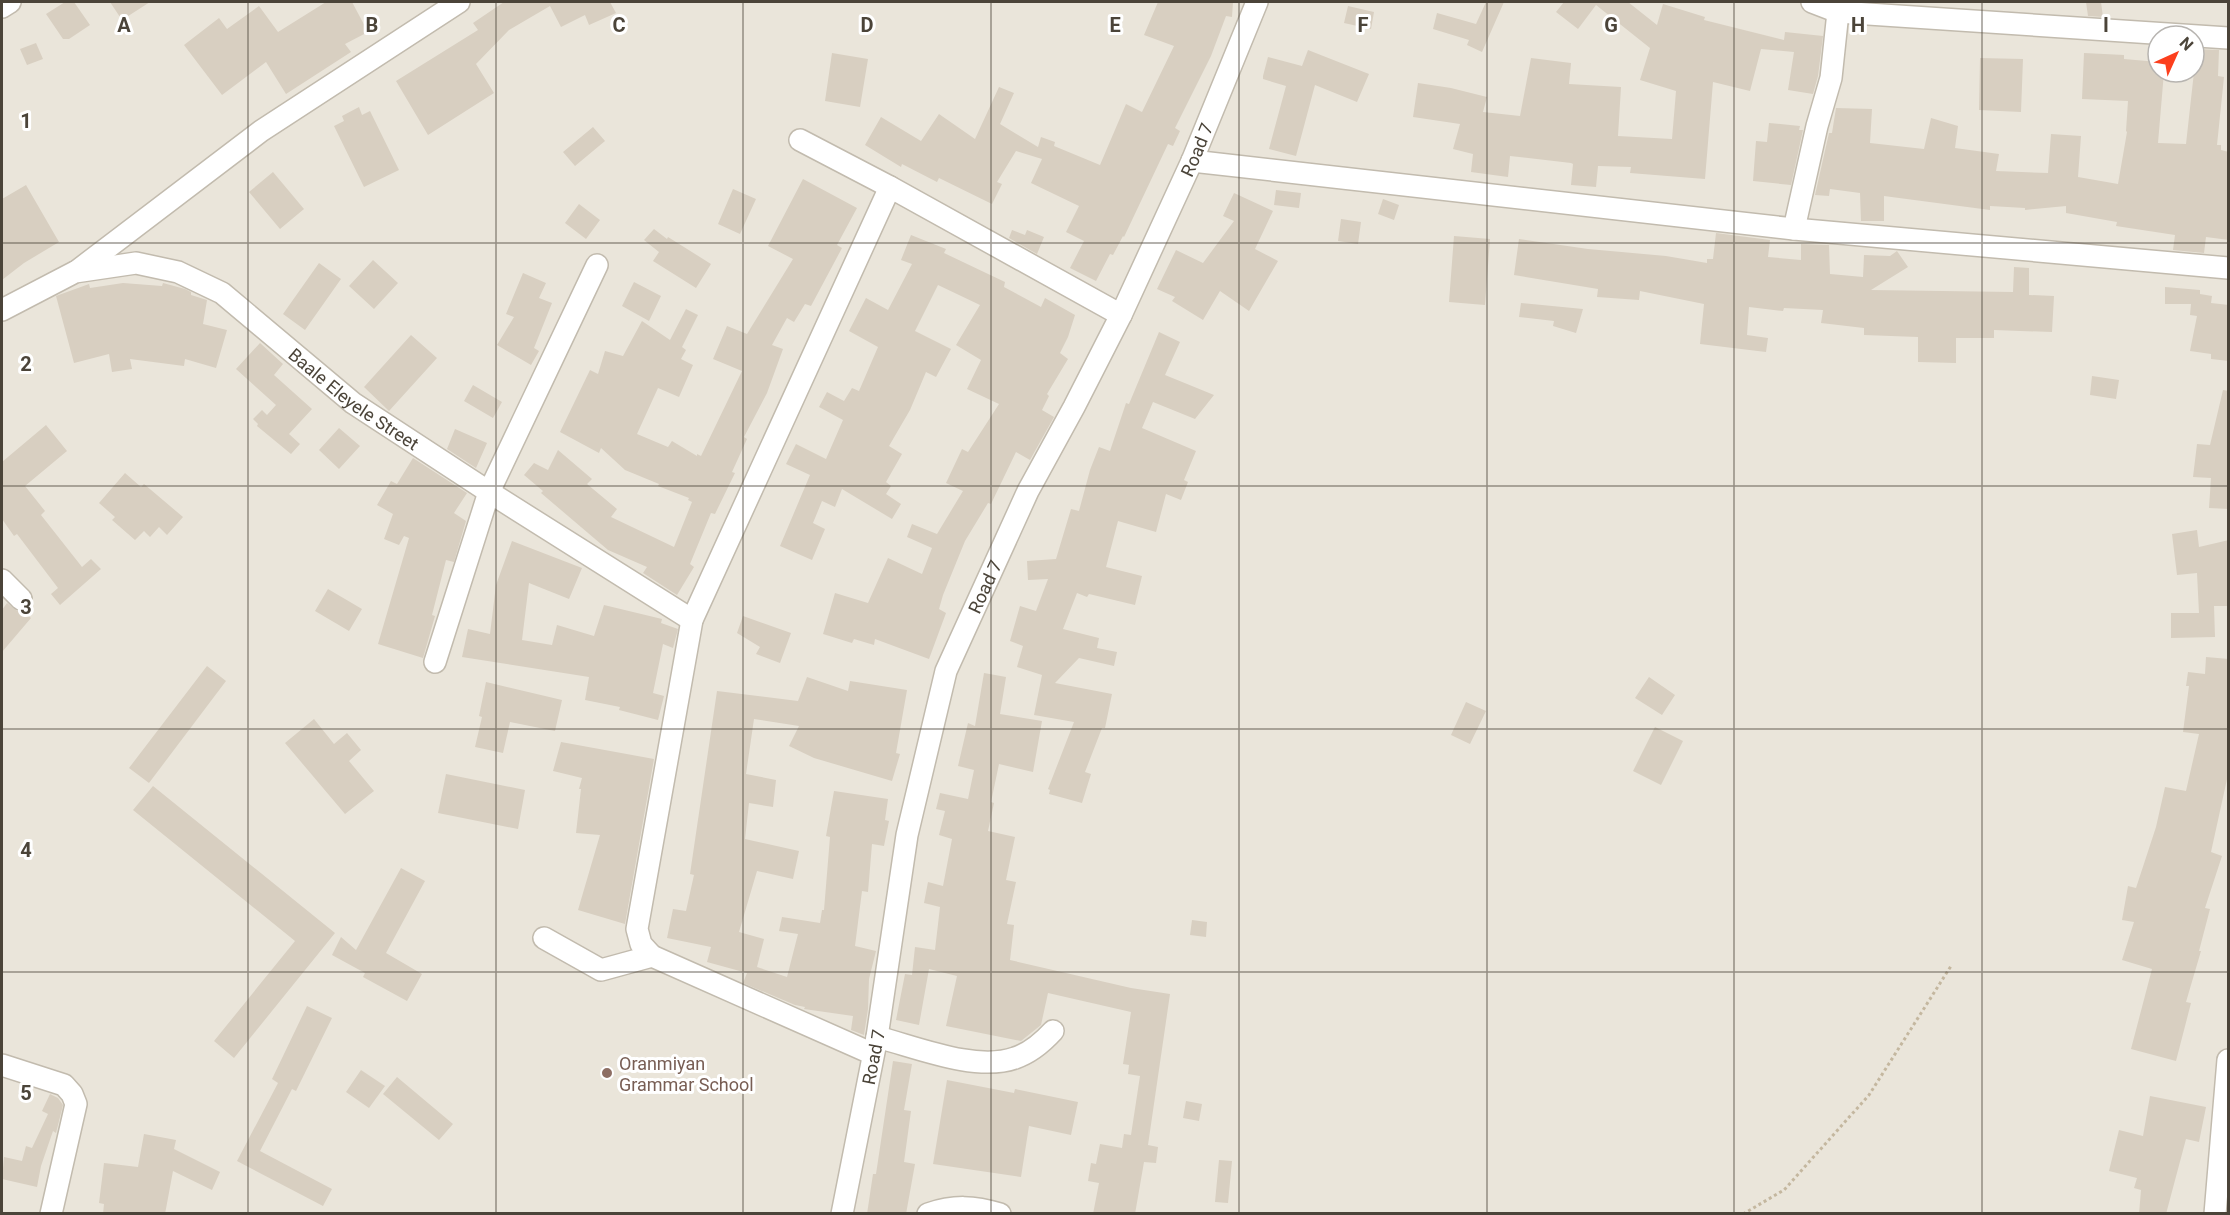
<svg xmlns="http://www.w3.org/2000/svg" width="2230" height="1215" font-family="Roboto,sans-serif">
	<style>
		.residential { fill: #eae5da; fill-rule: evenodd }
		.building { fill: #d8cfc1 }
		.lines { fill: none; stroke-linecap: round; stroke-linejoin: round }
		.minor-casing { stroke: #c2bbae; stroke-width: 24 }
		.path { stroke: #c4b79f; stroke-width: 3; stroke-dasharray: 3 3; stroke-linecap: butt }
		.minor { stroke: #fff; stroke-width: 21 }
		.grid { fill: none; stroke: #4b4439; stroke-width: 1.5; stroke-opacity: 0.55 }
		.education-dot { fill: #8d6e63; stroke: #fff; stroke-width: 2 }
		.labels { text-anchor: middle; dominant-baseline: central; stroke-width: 6; stroke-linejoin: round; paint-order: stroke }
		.street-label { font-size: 18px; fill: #4b4439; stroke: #fff }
		.education-label { font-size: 18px; fill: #785e54; stroke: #fff; text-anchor: start }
		.grid-label { font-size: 20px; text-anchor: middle; font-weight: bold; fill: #4b4439; stroke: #fff; stroke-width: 6; stroke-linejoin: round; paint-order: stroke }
	</style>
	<rect width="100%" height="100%" fill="#f6f3ec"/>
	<path class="residential" d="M2 2H2228V1213H2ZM2158 36H2194V72H2158Z"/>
	<path class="building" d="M65 2H74L90 25 69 39H63L46 14Z
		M110 2H150L122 20Z
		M326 2H352L368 32 345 44 351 52 286 94 266 62 222 95 184 45 219 18 227 29 259 6 278 32Z
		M504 2H610L616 13 589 25 585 15 561 27 550 6 509 30 476 64 494 93 428 135 396 81 478 30 473 23Z
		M1158 2H1233L1232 17 1226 16 1211 56 1175 128 1180 131 1173 146 1168 144 1124 237 1123 236 1113 255 1110 254 1096 281 1070 268 1084 241 1066 232 1079 206 1031 183 1042 159 1016 151 997 182 1002 184 992 204 939 178 937 182 902 164 901 167 865 145 881 117 921 141 939 114 975 139 999 87 1014 93 1000 124 1038 147 1041 137 1055 142 1054 146 1100 165 1126 104 1142 112 1174 46 1144 35Z
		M1486 2H1504L1482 52 1467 45 1469 40 1433 29 1437 13 1476 24Z
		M1564 2H1628L1657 25 1663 4 1705 17 1704 20 1784 40 1785 32 1823 36 1818 76 1813 94 1788 90 1794 52 1761 49 1750 91 1713 82 1705 179 1630 173 1631 167 1598 166 1596 187 1571 185 1573 164 1571 163 1510 156 1508 177 1471 172 1473 154 1453 149 1460 124 1413 117 1418 83 1451 88 1487 97 1483 112 1520 116 1531 58 1571 63 1569 84 1621 87 1618 136 1672 139 1676 91 1640 80 1650 48 1596 5 1578 29 1556 12Z
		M2086 2H2101L2103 17 2088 16Z
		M1348 6 1374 12 1371 29 1344 23Z
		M36 43 43 59 27 65 20 49Z
		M2194 49 2219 50 2218 76 2224 77 2217 145H2221V150L2229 152V240L2206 237 2204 253 2173 250 2175 235 2116 226 2117 222 2066 213V206L2025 210V208L1990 206V210L1884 196V221H1861L1860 193 1830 189 1829 196 1815 195 1829 133H1832L1836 108 1872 109 1870 143 1924 149 1931 118 1958 126 1955 148 1999 154 1996 171 2048 173 2051 134 2081 136 2078 177 2118 184 2127 132 2126 131 2128 101 2082 99 2084 53 2124 55V59L2158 62V72H2164L2158 143 2186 144 2194 72Z
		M1308 50 1369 74 1357 102 1315 85 1296 156 1269 149 1286 86 1263 79V76L1268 57 1302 66Z
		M832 53 868 59 860 107 825 101Z
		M1980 58 2023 59 2021 112 1979 110Z
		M359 107 362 115 370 111 399 170 364 187 334 126 344 121 342 116Z
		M1769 123 1800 126 1799 130H1803L1791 185 1753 181 1756 141 1767 142Z
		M593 127 605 141 575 166 563 152Z
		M273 172 304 209 280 229 249 192Z
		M803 179 857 208 837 245 842 248 811 306 805 304 794 322 787 318 772 345 783 349 767 393 744 437 747 439 732 472 735 473 715 514 711 513 690 564 694 567 677 595 643 573 647 567 608 550 541 493 543 491 524 475 534 463 548 470 558 450 592 479 587 484 617 509 611 517 674 547 692 502 688 500 689 498 658 486 659 484 625 470 601 448 599 453 560 432 590 370 598 374 605 351 623 356 642 321 670 340 686 309 698 315 682 347 686 350 681 359 693 365 679 397 658 388 637 434 668 447 672 441 697 456V454L701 456 742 371 713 359 727 326 747 334 793 259 768 246Z
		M26 185 59 242 24 263 2 280V199Z
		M733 189 756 199 740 234 718 224Z
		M1276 190 1301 193 1299 208 1274 205Z
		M1234 193 1273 211 1255 249 1278 261 1249 311 1220 291 1203 320 1172 301 1175 297 1157 289 1176 250 1203 263 1234 221 1223 216Z
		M1383 199 1399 205 1394 220 1378 214Z
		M579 204 600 220 586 239 565 223Z
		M1341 219 1361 222 1358 244 1338 241Z
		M654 229 667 239 668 237 711 264 696 288 653 261 659 252 644 240Z
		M1012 230 1025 235 1027 230 1044 237 1037 254 1009 238Z
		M1716 233 1770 240 1768 257 1801 260V244L1829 245 1830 274 1863 277 1864 255 1890 256 1897 251 1908 267 1871 290 2013 292 2014 267 2029 268V295L2054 296 2052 332 1994 330V338H1956V363L1918 362V337L1864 335V328L1821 323 1823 310 1784 308 1783 311 1749 307 1747 335 1768 338 1766 352 1700 344 1704 304 1640 291 1639 300 1597 297 1598 289 1514 275 1519 239 1588 249 1666 256 1707 263V259H1713Z
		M911 235 946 249 944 253 1005 282 1004 287 1041 307 1045 298 1075 315 1068 337 1060 353 1068 359 1047 394 1049 396 1042 410 1054 417 1030 460 1016 452 991 504 988 503 965 541 943 595 939 609 946 613 929 659 875 639 874 645 854 639 852 643 823 634 835 593 868 603 888 558 922 574 932 548 907 537 912 524 937 534 963 491 946 483 962 449 968 452 999 404 967 389 981 360 956 345 980 305 938 285 915 331 951 349 936 377 926 372 910 410 889 446 902 454 886 482 891 486 886 494 901 504 892 519 842 489 835 507 822 501 813 523 825 529 812 560 780 546 810 475 786 464 796 444 826 459 843 420 819 407 827 392 844 401 852 388 859 391 878 347 849 331 866 298 888 310 912 264 901 260Z
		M1454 236 1490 239 1485 305 1449 302Z
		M373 260 398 283 374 309 349 286Z
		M319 263 341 279 305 330 283 314Z
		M523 273 546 283 539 298 552 303 534 348 539 351 531 365 497 345 514 317 506 314Z
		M634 282 661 296 649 321 622 306Z
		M123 283 162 286 163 283 185 289 191 292V295L207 300 203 324 227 330 216 368 185 359 184 366 130 359 132 369 112 372 109 354 74 363 56 296 89 284 90 288Z
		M2165 287 2200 290V294L2212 296 2211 303 2229 305V361L2211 359V354L2190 351 2197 316 2190 315 2191 304H2165Z
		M1521 303 1583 309 1576 333 1553 326 1554 321 1519 317Z
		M1159 332 1180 342 1165 375 1214 395 1195 419 1153 402 1142 428 1196 451 1184 480 1188 482 1181 500 1166 494 1156 532 1118 521 1106 567 1142 576 1135 605 1089 594 1087 597 1077 593 1063 629 1099 638 1097 648 1117 652 1114 666 1079 658 1055 683 1112 694 1105 728H1102L1085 772 1091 774 1082 803 1049 794 1050 790 1048 789 1074 722 1034 715 1042 675 1017 667 1023 646 1010 641 1020 606 1036 611 1048 579 1028 580 1027 561 1056 559 1071 509 1079 511 1090 470 1099 447 1110 451 1126 403 1129 404Z
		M411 335 437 358 389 411 364 387Z
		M260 343 283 364 274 375 312 409 289 434 300 444 291 454 257 426 258 424 253 419 262 410 267 415 276 405 236 369Z
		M2092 376 2119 380 2116 399 2090 395Z
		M473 385 502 402 493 418 464 401Z
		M2223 390 2229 391V509L2209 508 2211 478 2193 477 2197 444 2210 445Z
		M46 425 67 451 25 486 45 511 41 515 82 567 91 559 101 569 60 605 51 594 58 588 17 534 14 536 2 519V462Z
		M339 428 360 446 339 469 319 450Z
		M455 429 487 443 476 468 447 449Z
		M413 458 467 493 454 513 466 521 454 562 446 560 432 615 435 616 423 658 378 644 409 538 404 536 399 545 384 539 393 514 377 505 391 481 397 484Z
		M125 473 141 487 144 484 183 517 167 535 159 527 150 537 144 531 135 540 112 520 115 517 99 503Z
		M2197 530 2199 547 2229 540V606H2214L2215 637 2171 638V613H2199L2197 573 2177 575 2172 534Z
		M512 541 582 568 569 599 529 583 522 640 552 645 557 625 594 636 604 605 662 619 661 623 678 629 673 648 663 644 653 693 664 696 658 720 619 710 620 707 585 700 589 677 462 657 468 629 490 634 496 585Z
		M328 589 362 609 349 631 315 611Z
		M7 603 17 611H23L31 618 2 652V610Z
		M743 616 791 633 780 663 756 654 760 647 737 633Z
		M2206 657 2229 659V770L2211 852 2222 856 2205 908 2210 909 2199 951H2201L2186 1002 2191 1003 2176 1061 2131 1049 2152 969 2122 960 2134 922 2122 920 2128 886 2136 888 2156 827 2165 787 2186 791 2199 734 2183 732 2189 686H2186L2188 672 2205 674Z
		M207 666 226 681 149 783 129 768Z
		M984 673 1006 677 1000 714 1042 721 1033 772 999 764 991 802 994 803 988 831 1015 837 1006 880 1016 882 1007 924 1014 925 1010 960 1131 988 1170 994 1148 1145 1158 1147 1156 1163 1144 1162 1135 1214H1093L1099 1183 1088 1181 1091 1163 1096 1164 1100 1144 1122 1148 1124 1134 1131 1135 1140 1076 1128 1074 1129 1065 1123 1064 1131 1012 1048 993 1041 1025 1021 1041 946 1026 957 976 929 969 919 1025 896 1020 905 974 912 975 915 947 935 950 940 907 924 903 928 882 943 886 952 839 939 835 945 811 936 809 940 793 968 799 974 770 958 766 968 723 975 726Z
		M807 677 848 691 850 681 907 690 896 753 900 754 892 781 814 758 789 746 799 726 754 719 746 774 776 780 773 807 749 803 745 839 799 851 793 879 757 871 739 932 764 939 757 967 787 977 798 934 779 931 782 917 820 923 822 910H824L830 837 826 836 834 791 888 799 885 820 889 821 884 846 872 844 868 892 862 891 855 946 876 951 869 979 868 1009 864 1035 851 1030 853 1016 804 1009 805 1007 795 1005 743 983 747 973 707 962 711 947 667 938 673 909 686 911 694 875 690 874 717 691 798 701Z
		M1649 677 1675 695 1662 715 1635 698Z
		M486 682 562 700 555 731 510 722 503 753 475 747 482 717 479 716Z
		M1466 702 1486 711 1470 744 1451 735Z
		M314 719 334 744 347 733 361 750 349 761 374 791 345 814 285 743Z
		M1655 727 1683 741 1661 785 1633 771Z
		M561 742 654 759 625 924 578 910 600 835 576 833 581 789H579L582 778 553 771Z
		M446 774 525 790 518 829 438 813Z
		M153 786 335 933 234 1058 214 1041 295 941 133 810Z
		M401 868 425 881 386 953 422 974 407 1001 363 977 365 973 332 955 341 937 356 950Z
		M1192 920 1207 922 1206 937 1190 935Z
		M307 1006 332 1018 296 1091 292 1089 260 1151 332 1189 323 1206 237 1161 278 1083 272 1079Z
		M893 1061 912 1064 904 1110 911 1111 904 1162 915 1164 906 1214H867L873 1174H876Z
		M361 1070 385 1086 369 1108 346 1092Z
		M397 1077 453 1124 439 1140 383 1094Z
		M947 1080 1014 1093 1015 1089 1078 1102 1071 1135 1029 1126 1021 1177 933 1164Z
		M50 1094 58 1098 63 1105 56 1133 53 1131 41 1166 37 1187 2 1179 4 1157 22 1161 26 1146 32 1148 48 1114 42 1111Z
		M2150 1096 2206 1107 2199 1142 2186 1139 2166 1214H2139L2141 1190 2134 1188 2137 1178 2109 1171 2119 1130 2143 1136Z
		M1186 1101 1202 1104 1199 1121 1183 1118Z
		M144 1134 176 1140 174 1149 220 1172 212 1190 173 1171 165 1214H103L104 1204 99 1203 104 1163 138 1167Z
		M1219 1160 1232 1161 1228 1203 1215 1202Z"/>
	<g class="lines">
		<g class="minor-casing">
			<g id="minor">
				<path d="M1812 2 1838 12 2228 38"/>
				<path d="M2 7 10 2"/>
				<path d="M800 140 890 187 1121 315"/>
				<path d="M1192 161 1794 229 2228 268"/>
				<path d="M1794 229 1817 126 1831 78 1838 12"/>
				<path d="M77 271 261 131 459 2"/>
				<path id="s1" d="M2 310 75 272 136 263 178 272 222 293 353 403 489 492 692 620"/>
				<path d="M2 580 21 599"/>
				<path d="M435 662 489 492 597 265"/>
				<path d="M544 938 601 970 652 956"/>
				<path d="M877 1037C916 1047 976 1072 1015 1058 1030 1053 1042 1043 1053 1031"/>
				<path d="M873 1054 652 956 641 944 637 929 692 620 890 187"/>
				<path d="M2 1065 64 1085 72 1094 76 1104 51 1214"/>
				<path id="s2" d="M842 1214 877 1037 907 835 946 671 1028 491 1074 407 1121 315 1192 161 1257 2"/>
				<path d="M928 1214C954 1205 974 1206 1000 1214"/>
				<path d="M2215 1214 2228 1060"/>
			</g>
		</g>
		<path class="path" d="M1743 1214 1784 1190 1869 1095 1951 966"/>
		<use href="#minor" class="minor"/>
	</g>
	<path class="grid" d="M248 2V1214M496 2V1214M743 2V1214M991 2V1214M1239 2V1214M1487 2V1214M1734 2V1214M1982 2V1214M2 243H2228M2 486H2228M2 729H2228M2 972H2228"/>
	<circle class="education-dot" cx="607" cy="1073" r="6"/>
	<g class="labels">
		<g class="street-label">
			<text stroke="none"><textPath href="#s2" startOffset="1132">Road 7</textPath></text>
			<text stroke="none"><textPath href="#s1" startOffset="405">Baale Eleyele Street</textPath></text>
			<text stroke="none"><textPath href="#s2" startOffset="646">Road 7</textPath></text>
			<text stroke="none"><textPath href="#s2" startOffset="160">Road 7</textPath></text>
		</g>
		<g class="education-label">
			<text x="619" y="1063">Oranmiyan<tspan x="619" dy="21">Grammar School</tspan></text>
		</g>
	</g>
	<g class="grid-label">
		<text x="124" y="32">A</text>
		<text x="372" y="32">B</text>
		<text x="619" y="32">C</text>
		<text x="867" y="32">D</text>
		<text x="1115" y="32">E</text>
		<text x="1363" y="32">F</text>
		<text x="1611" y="32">G</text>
		<text x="1858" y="32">H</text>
		<text x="2106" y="32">I</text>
		<text x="26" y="128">1</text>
		<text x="26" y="371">2</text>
		<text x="26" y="614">3</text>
		<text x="26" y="857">4</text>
		<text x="26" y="1100">5</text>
	</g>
	<rect width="2230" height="1215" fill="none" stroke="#4b4439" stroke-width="6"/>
	<g transform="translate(2176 54) rotate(45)"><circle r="28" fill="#ffffff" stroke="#b7b4b0" stroke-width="1.5"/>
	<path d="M0-4.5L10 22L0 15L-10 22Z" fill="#fc3f1d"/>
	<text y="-9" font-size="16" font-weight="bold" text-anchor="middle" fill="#4b4439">N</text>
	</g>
</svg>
